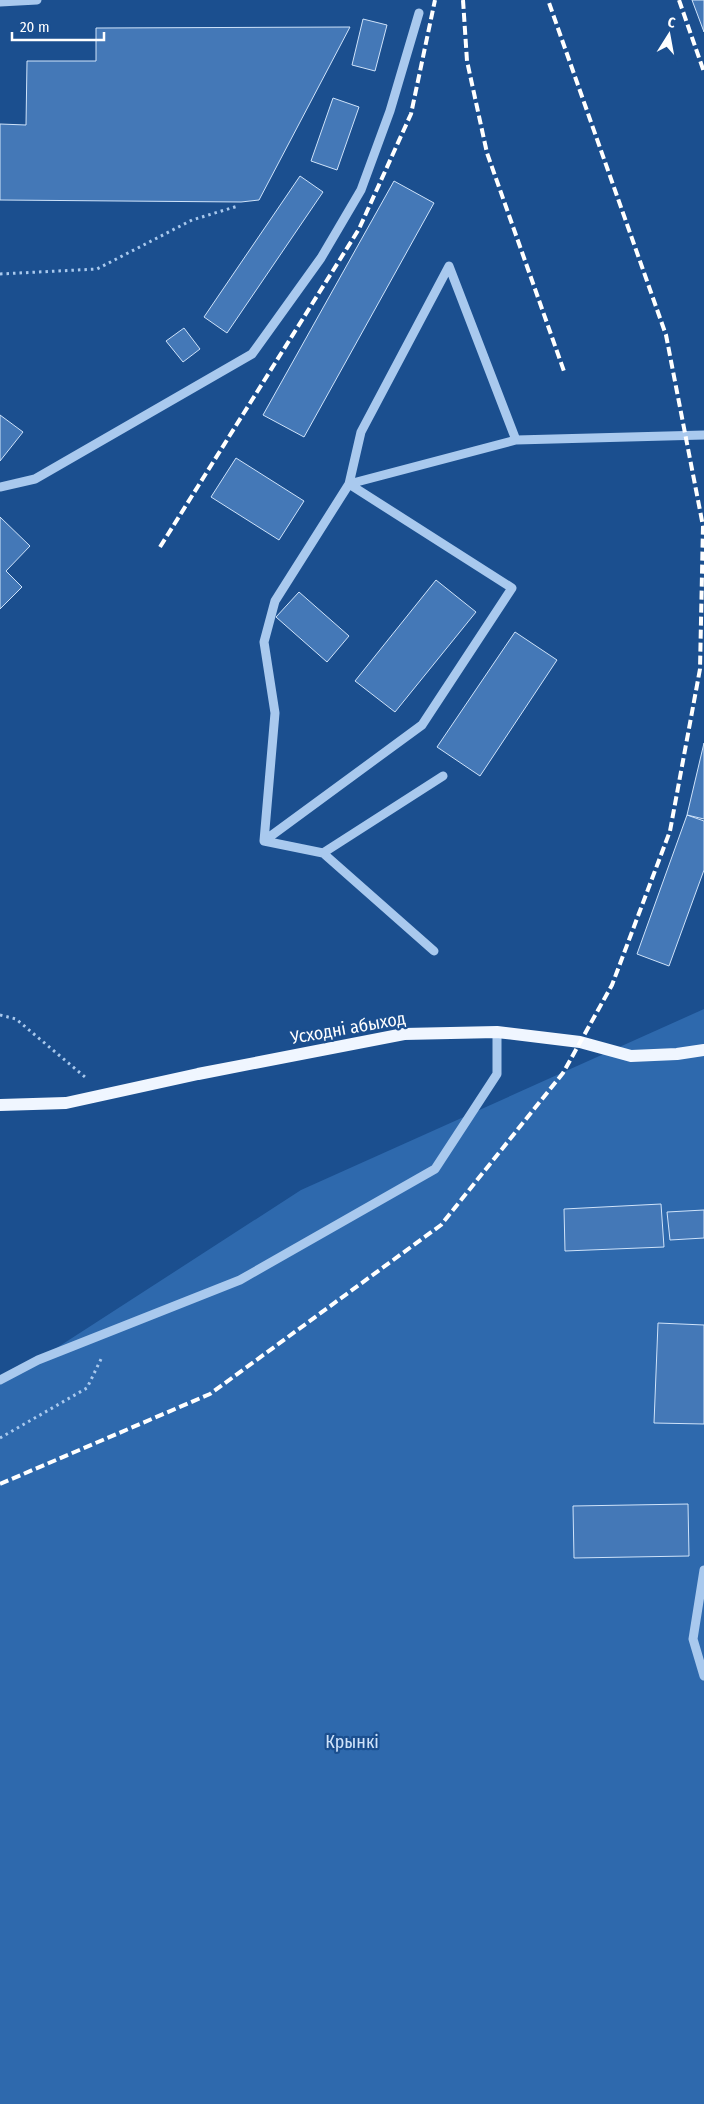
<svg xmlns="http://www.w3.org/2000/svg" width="704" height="2104" font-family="'Fira Sans Condensed',sans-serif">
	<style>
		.green { fill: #2e69ad }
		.building { fill: #4478b7; stroke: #cfe3fa }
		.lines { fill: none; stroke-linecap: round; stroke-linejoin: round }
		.path { stroke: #a9c9ee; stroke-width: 3; stroke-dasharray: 2.5 4; stroke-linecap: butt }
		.minor { stroke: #a9c9ee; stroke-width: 9 }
		.major { stroke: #f0f6ff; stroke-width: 12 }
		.rail { stroke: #fff; stroke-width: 4; stroke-dasharray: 9 4; stroke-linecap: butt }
		.labels { text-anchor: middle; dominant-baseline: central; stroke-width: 4.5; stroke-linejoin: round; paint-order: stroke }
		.street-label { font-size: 18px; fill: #fff; stroke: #1b4f8f }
		.park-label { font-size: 18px; fill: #cfe3fa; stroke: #1b4f8f }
	</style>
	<rect width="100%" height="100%" fill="#1b4f8f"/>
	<path class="green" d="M704 1009V2104H0V1381L38 1360 301 1190Z"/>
	<path class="building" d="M692 0H704V32Z
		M363 19 387 25 375 71 352 65Z
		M350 27 259 200 241 202 0 200V124L26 125 27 61H96V28Z
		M333 98 359 107 337 170 311 161Z
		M300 176 323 192 227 333 204 317Z
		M394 181 434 203 304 437 263 415Z
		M184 328 200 349 183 362 166 341Z
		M0 415 23 432 0 461Z
		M236 458 304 501 279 540 211 497Z
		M0 517 30 546 6 571 22 587 0 609Z
		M436 580 476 612 395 712 355 681Z
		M299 592 349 636 327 662 276 617Z
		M515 632 557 660 480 776 437 747Z
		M704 743V819L687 815Z
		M687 815 704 821V870L669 966 637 954Z
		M661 1204 664 1247 565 1251 564 1209Z
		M704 1210V1238L670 1240 667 1212Z
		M658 1323 704 1325V1424L654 1423Z
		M688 1504 689 1556 574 1558 573 1506Z"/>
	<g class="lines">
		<path class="path" d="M0 274 97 269 192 220 238 206
			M0 1015 16 1019 85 1077
			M0 1438 87 1388 102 1357"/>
		<path class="minor" d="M0 2 37 0
			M516 440 704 435
			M349 484 512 588 422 725 264 841 323 853 434 951
			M0 487 35 479 252 354 321 258 361 190 390 111 419 13
			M264 841 275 713 264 642 275 601 349 484 361 432 449 266 516 440 349 484
			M323 853 443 776
			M0 1380 38 1360 240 1280 435 1169 497 1074V1032
			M704 1570 693 1639 704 1676"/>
		<path class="major" d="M0 1105 66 1103 198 1074 404 1034 497 1032 580 1042 631 1056 677 1054 704 1050"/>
		<path class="rail" d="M463 0 467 61 487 153 565 374
			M679 0 704 72
			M160 547 359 229 411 114 435 0
			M0 1484 210 1394 441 1225 563 1073 612 985 670 831 700 669 703 526 666 335 548 0"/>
	</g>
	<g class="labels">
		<g class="street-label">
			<text transform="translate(348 1028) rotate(-10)">Усходні абыход</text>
		</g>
		<g class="park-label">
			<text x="352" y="1742">Крынкі</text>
		</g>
	</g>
	<g transform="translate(669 35) rotate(11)" stroke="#1b4f8f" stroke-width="4" paint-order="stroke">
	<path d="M0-4L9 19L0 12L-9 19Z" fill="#ffffff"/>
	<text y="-8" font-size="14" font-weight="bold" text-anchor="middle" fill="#ffffff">С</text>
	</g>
	<path d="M12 32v8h92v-8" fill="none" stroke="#ffffff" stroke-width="2.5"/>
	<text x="20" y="32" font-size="15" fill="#ffffff" stroke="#1b4f8f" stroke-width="4" paint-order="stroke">20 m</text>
</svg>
